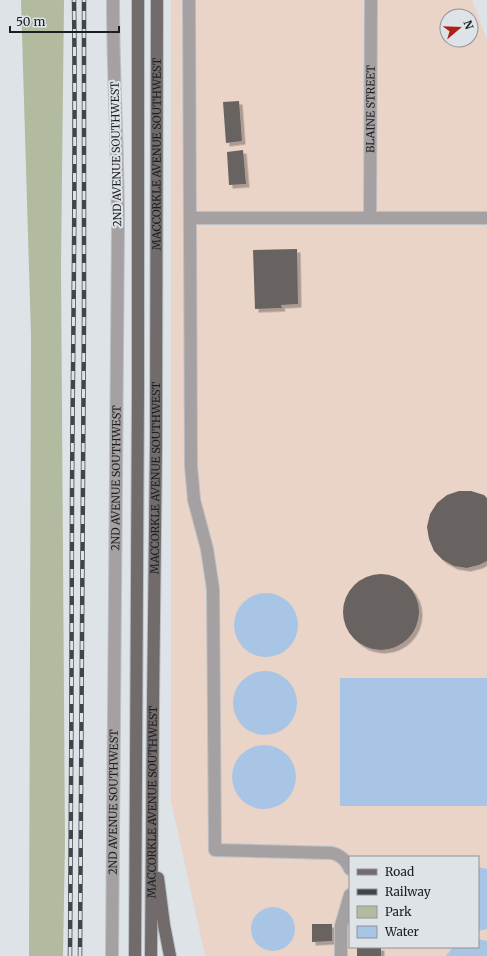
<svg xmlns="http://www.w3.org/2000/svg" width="487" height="956" font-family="Merriweather,serif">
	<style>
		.industrial { fill: #ead3c7; fill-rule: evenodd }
		.green { fill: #b2bb9f }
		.water { fill: #a9c5e5 }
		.building { fill: #686260; filter: url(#shadow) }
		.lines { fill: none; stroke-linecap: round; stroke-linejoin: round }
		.minor-casing { stroke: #bbbfc4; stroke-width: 14 }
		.major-casing { stroke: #bbbfc4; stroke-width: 14 }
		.minor { stroke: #a5a1a2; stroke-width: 12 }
		.major { stroke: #716b6c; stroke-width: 12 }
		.rail-casing { stroke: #424447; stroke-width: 4.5 }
		.rail { stroke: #dee3e8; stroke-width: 3; stroke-dasharray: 9; stroke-linecap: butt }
		.labels { text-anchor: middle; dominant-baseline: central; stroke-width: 4; stroke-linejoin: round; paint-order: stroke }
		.street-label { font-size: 11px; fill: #1b1d1f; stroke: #dee3e8 }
	</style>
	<defs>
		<filter id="shadow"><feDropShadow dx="3.5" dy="3.5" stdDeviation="0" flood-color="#0004"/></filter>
	</defs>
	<rect width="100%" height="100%" fill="#dee3e8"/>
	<path class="industrial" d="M171 0H472L487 40V956H205L171 801ZM447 16H471V40H447ZM350 857H478V947H350Z"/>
	<path class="green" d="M21 0H64L61 268 65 843 63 956H29L31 336Z"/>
	<path class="water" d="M234 625a32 32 0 1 1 64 0a32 32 0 1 1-64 0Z
		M233 703a32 32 0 1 1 64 0a32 32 0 1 1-64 0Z
		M340 678H487V806H340Z
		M232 777a32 32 0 1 1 64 0a32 32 0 1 1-64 0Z
		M478 867 487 869V929L478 931Z
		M251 929a22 22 0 1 1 44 0a22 22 0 1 1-44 0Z
		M478 939 487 941V956H446L453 947H478Z"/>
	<path class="building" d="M239 101 242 141 226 143 223 102Z
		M243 150 246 184 229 185 227 152Z
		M297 249 298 304 281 305 282 308 255 309 253 250Z
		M459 491H471L484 495 487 498V561L479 565 467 568 454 566 443 560 434 551 429 539 427 527 430 514 437 503 447 495Z
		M343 612a38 38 0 1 1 76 0a38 38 0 1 1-76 0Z
		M312 924H332V941L312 942Z
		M357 947H381V956H357Z"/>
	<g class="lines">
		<g class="minor-casing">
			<g id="minor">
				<path d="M189 0 191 466 194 500 207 549 213 589 215 850 332 853C341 855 346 860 350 869"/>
				<path d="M190 218H487"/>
				<path id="s1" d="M370 218 371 0"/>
				<path id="s2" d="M112 956 118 228C118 152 113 76 113 0"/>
				<path d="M341 956V926L350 895"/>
			</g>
		</g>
		<g class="major-casing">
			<g id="major">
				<path d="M158 878 164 925 170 956"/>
				<path d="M135 956 138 390V0"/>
				<path id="s3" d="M151 956 153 707 156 444 157 0"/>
			</g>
		</g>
		<use href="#minor" class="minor"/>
		<use href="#major" class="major"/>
		<g class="rail-casing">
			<path id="rail" d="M70 956C71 802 72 649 72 495 73 330 76 165 74 0
				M80 956 84 316V0"/>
		</g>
		<use href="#rail" class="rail"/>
	</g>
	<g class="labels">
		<g class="street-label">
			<text stroke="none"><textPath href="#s1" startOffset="109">BLAINE STREET</textPath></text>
			<text transform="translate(116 154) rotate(-91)">2ND AVENUE SOUTHWEST</text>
			<text stroke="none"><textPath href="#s3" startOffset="802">MACCORKLE AVENUE SOUTHWEST</textPath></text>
			<text stroke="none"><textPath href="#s2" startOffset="478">2ND AVENUE SOUTHWEST</textPath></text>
			<text stroke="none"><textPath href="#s3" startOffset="478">MACCORKLE AVENUE SOUTHWEST</textPath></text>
			<text stroke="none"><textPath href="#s2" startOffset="154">2ND AVENUE SOUTHWEST</textPath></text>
			<text stroke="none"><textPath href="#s3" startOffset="154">MACCORKLE AVENUE SOUTHWEST</textPath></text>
		</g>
	</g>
	<rect x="349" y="856" width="130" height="92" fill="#dee3e8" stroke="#909498"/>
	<rect x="357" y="869" width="20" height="6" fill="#716b6c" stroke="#909498"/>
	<text x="385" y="876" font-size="12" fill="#1b1d1f">Road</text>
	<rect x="357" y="889" width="20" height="6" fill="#424447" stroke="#909498"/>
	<text x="385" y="896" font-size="12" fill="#1b1d1f">Railway</text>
	<rect x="357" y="906" width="20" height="12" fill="#b2bb9f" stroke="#909498"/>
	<text x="385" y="916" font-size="12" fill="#1b1d1f">Park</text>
	<rect x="357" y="926" width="20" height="12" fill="#a9c5e5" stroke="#909498"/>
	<text x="385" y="936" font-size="12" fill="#1b1d1f">Water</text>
	<g transform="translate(459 28) rotate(71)"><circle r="19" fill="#dee3e8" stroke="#909498"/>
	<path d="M0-3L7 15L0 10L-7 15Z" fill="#af2014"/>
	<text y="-6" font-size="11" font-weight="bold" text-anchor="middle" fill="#1b1d1f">N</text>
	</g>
	<path d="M10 26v6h109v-6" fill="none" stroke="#1b1d1f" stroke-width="2"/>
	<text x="16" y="26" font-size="12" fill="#1b1d1f" stroke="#dee3e8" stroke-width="3" paint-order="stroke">50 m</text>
</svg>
